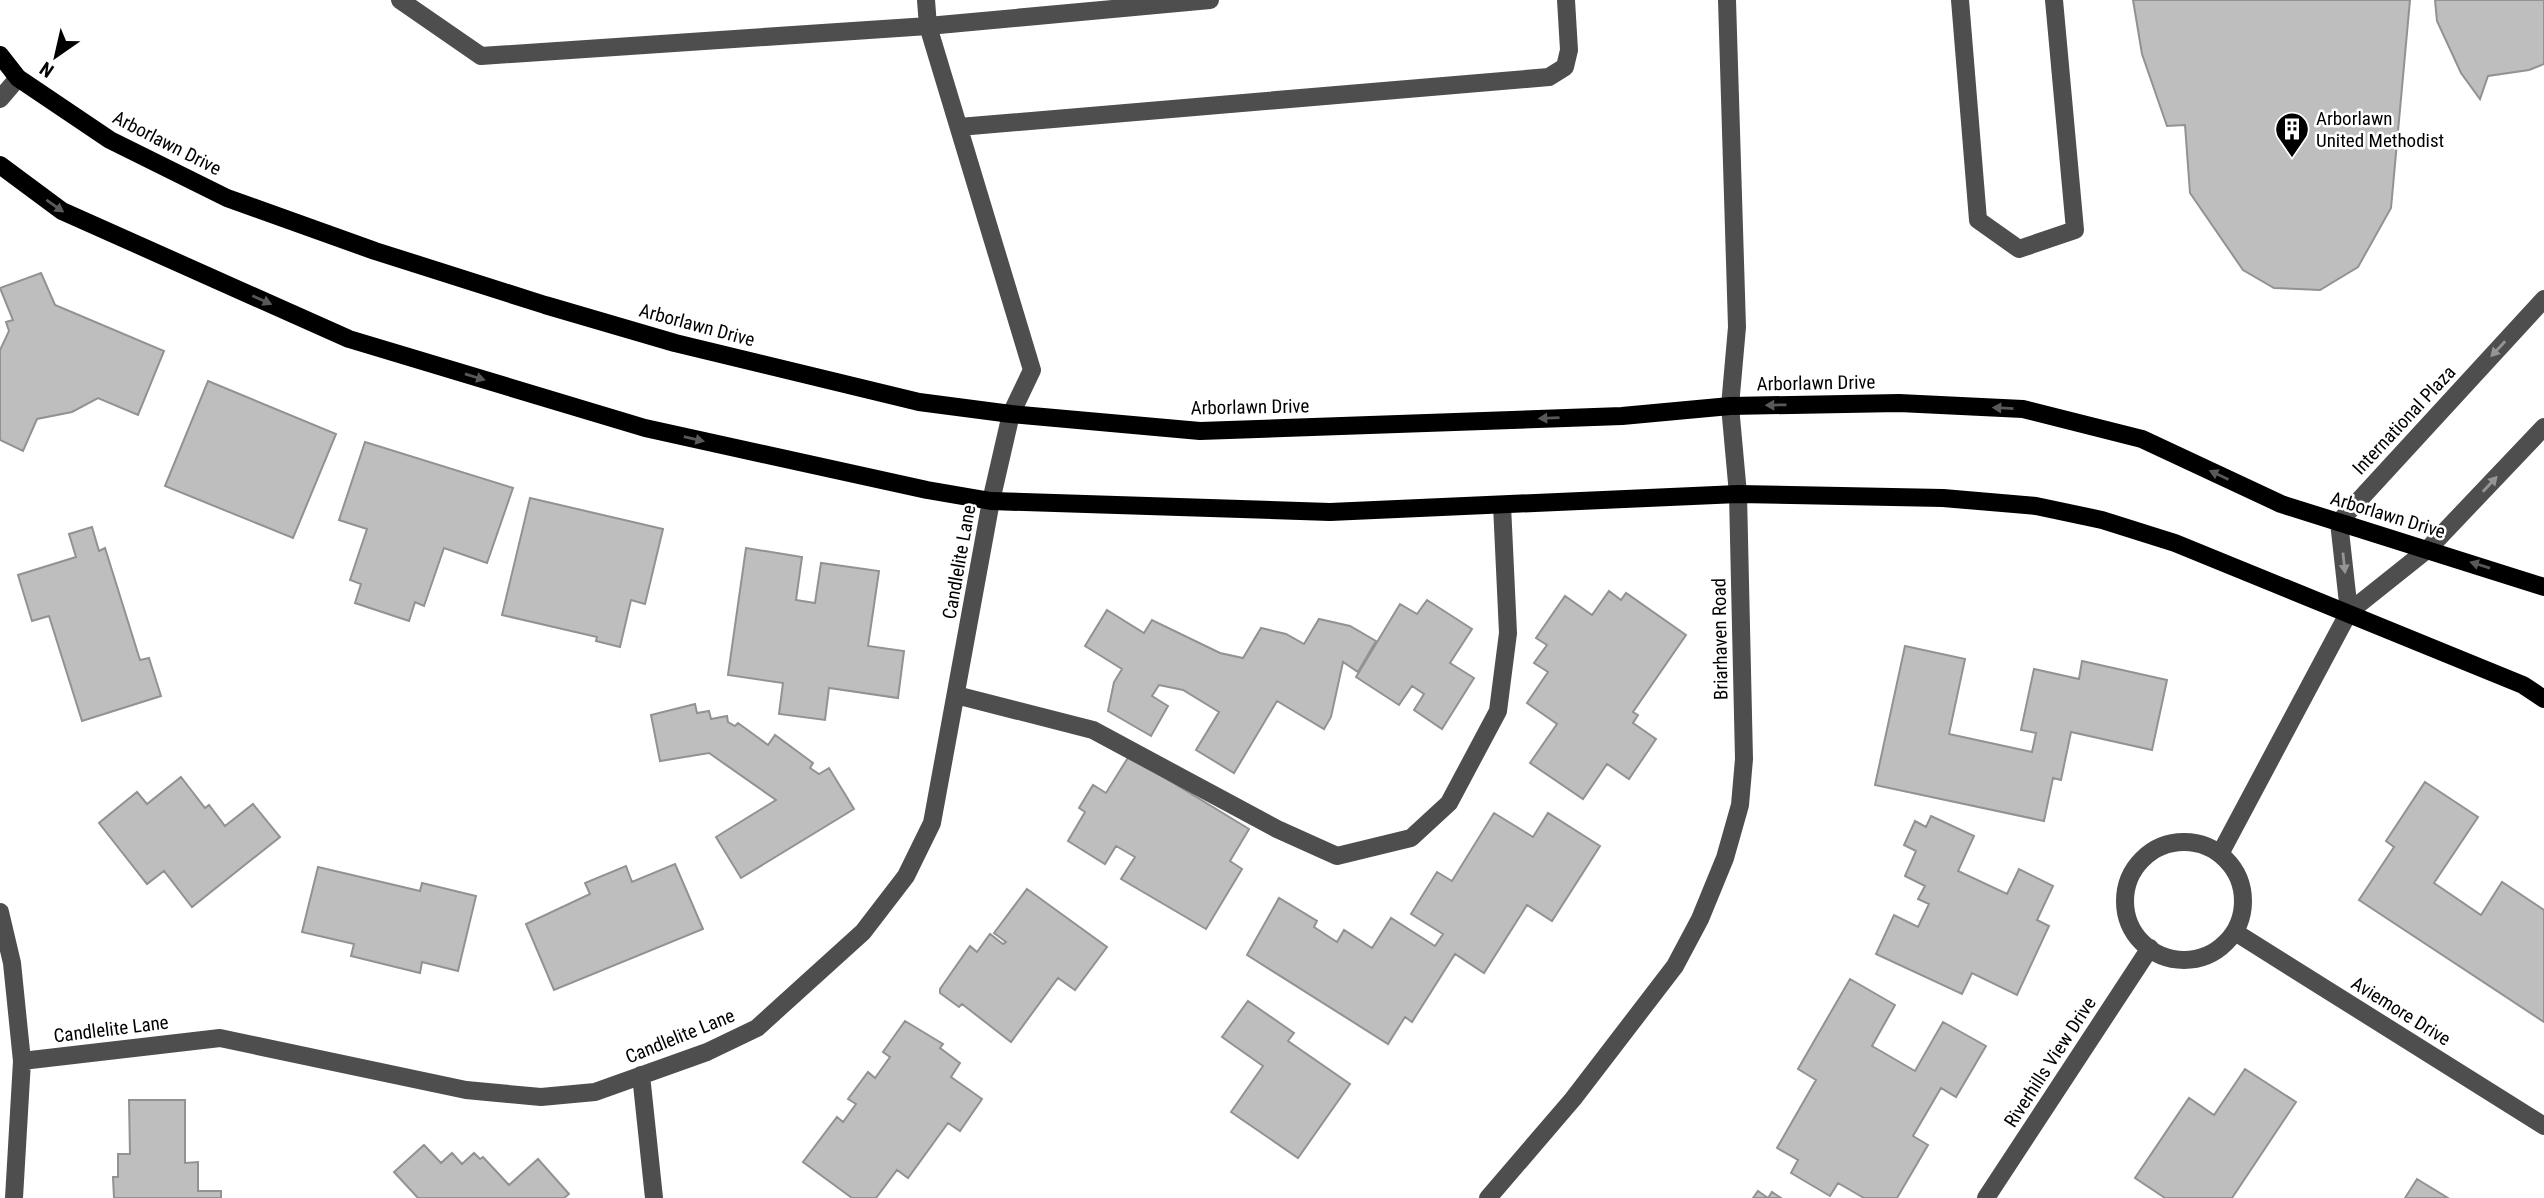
<svg xmlns="http://www.w3.org/2000/svg" width="2544" height="1198" font-family="'Roboto Condensed',sans-serif">
	<style>
		.building { fill: #bebebe; stroke: #929292; stroke-width: 2 }
		.lines { fill: none; stroke-linecap: round; stroke-linejoin: round }
		.minor { stroke: #4e4e4e; stroke-width: 18 }
		.major { stroke: #000; stroke-width: 18 }
		.oneway { fill: #595959 }
		.oneway2 { fill: #959595 }
		.labels { text-anchor: middle; dominant-baseline: central; stroke-width: 5; stroke-linejoin: round; paint-order: stroke }
		.poi-label { font-size: 19px; fill: #000; stroke: #fff; text-anchor: start }
		.street-label { font-size: 19px; fill: #000; stroke: #fff }
	</style>
	<rect width="100%" height="100%" fill="#fff"/>
	<path class="building" d="M2133 0H2410L2391 208 2358 267 2320 290 2274 288 2243 270 2190 193 2185 125 2167 126 2142 54Z
		M2435 0H2544V64L2529 70 2488 76 2480 99 2461 73 2437 21Z
		M41 273 55 305 164 351 138 415 98 398 72 412 37 419 23 451 0 440V350L9 331 6 322 13 320 0 288Z
		M208 381 336 434 293 538 165 486Z
		M365 442 513 488 487 563 444 548 424 606 415 602 409 621 355 603 361 584 350 580 367 529 339 520Z
		M530 498 663 529 645 604 631 600 620 647 596 641 597 637 502 615Z
		M92 527 99 551 105 548 140 660 149 658 161 696 82 721 49 616 32 621 18 575 76 557 69 534Z
		M746 548 802 557 796 600 815 603 821 563 879 571 868 646 904 651 898 698 829 688 825 720 779 714 783 683 728 675Z
		M1609 591 1621 600 1626 593 1686 635 1633 712 1638 715 1633 723 1656 739 1629 779 1607 764 1583 799 1530 763 1557 724 1527 703 1548 672 1534 663 1547 645 1536 638 1565 596 1592 615Z
		M1427 600 1472 629 1450 663 1474 678 1442 729 1414 710 1424 694 1412 686 1399 705 1356 677 1400 604 1417 614Z
		M1107 610 1144 633 1152 620 1220 653 1243 658 1261 628 1286 634 1304 644 1319 619 1350 626 1376 641 1358 672 1343 662 1331 717 1324 729 1277 701 1234 773 1196 750 1219 712 1183 690 1159 685 1152 696 1168 706 1151 736 1108 711 1114 682 1122 669 1085 646Z
		M1905 646 1965 659 1949 734 2032 752 2036 733 2021 730 2034 669 2079 679 2082 661 2167 680 2152 750 2071 732 2061 780 2053 778 2044 821 1875 785Z
		M695 704 697 713 709 711 711 719 727 716 728 722 735 726 738 723 768 745 775 735 813 763 810 768 819 774 829 768 854 809 741 878 716 837 776 800 709 753 660 761 651 715Z
		M1129 756 1249 829 1230 861 1242 869 1206 929 1121 879 1135 857 1116 846 1105 864 1068 841 1085 812 1079 808 1093 785 1106 793Z
		M181 777 205 808 209 805 225 826 253 804 280 837 192 907 164 871 147 884 99 823 137 792 147 804Z
		M2425 782 2478 817 2434 883 2481 915 2502 882 2544 910V1022L2359 900 2394 847 2386 841Z
		M1494 813 1533 837 1548 813 1600 846 1552 921 1527 905 1484 973 1455 954 1412 1022 1405 1017 1388 1044 1247 955 1279 898 1317 921 1314 927 1337 942 1344 930 1372 948 1391 918 1435 946 1443 934 1411 914 1437 872 1452 881Z
		M1931 816 1974 836 1958 871 2007 894 2019 869 2053 886 2037 920 2049 926 2017 995 1972 973 1962 994 1876 954 1894 915 1918 927 1929 904 1918 899 1925 886 1905 876 1916 851 1904 845 1915 821 1926 827Z
		M675 864 703 929 554 990 526 924 590 894 585 883 626 866 632 882Z
		M318 867 420 891 422 883 476 896 458 971 422 962 420 973 351 956 354 944 302 932Z
		M1027 889 1107 947 1075 990 1058 978 1011 1042 962 1004 959 1007 940 993V989L970 946 977 952 990 934 1003 944 1006 942 994 933Z
		M1850 979 1895 1005 1872 1046 1915 1071 1943 1022 1986 1046 1956 1097 1941 1088 1913 1136 1928 1145 1897 1198H1864L1838 1183 1830 1196 1791 1173 1798 1160 1777 1148 1816 1080 1798 1069Z
		M1248 1001 1294 1033 1288 1041 1350 1084 1298 1158 1231 1112 1263 1066 1222 1037Z
		M905 1021 943 1044 940 1048 960 1063 951 1077 982 1099 960 1131 948 1123 908 1178 897 1170 876 1198H852L803 1162 837 1117 843 1122 856 1104 848 1099 868 1072 875 1078 890 1057 883 1052Z
		M2245 1069 2296 1102 2232 1198H2165L2135 1178 2189 1098 2214 1115Z
		M129 1100H185V1163L198 1162V1191H221V1198H114L113 1177H118V1154H130Z
		M424 1145 441 1163 452 1153 462 1164 474 1153 480 1159 483 1157 509 1185 538 1159 569 1194 564 1198H418L394 1172Z
		M2417 1179 2448 1198H2405Z
		M1758 1191 1768 1198 1772 1192 1781 1198H1753Z"/>
	<g class="lines">
		<path class="minor" d="M926 0 928 26 1210 0
			M1960 0 1978 220 2019 249 2075 230 2054 0
			M0 99 18 78
			M959 127 1549 77 1565 67 1569 50 1566 0
			M2349 612 2339 522 2544 299
			M956 695 1093 730 1277 829 1337 856 1411 838 1449 803 1498 711 1508 633 1502 505
			M2125 901a59 59 0 1 1 118 0a59 59 0 1 1-118 0Z
			M2220 854 2349 612 2428 549 2544 427
			M0 912 12 963 22 1061 14 1198
			M2235 932 2544 1126
			M22 1061 220 1038 466 1090 541 1097 595 1092 707 1052 757 1028 863 932 906 876 932 823 991 501 1011 414 1032 370 928 26 481 56 400 0
			M641 1075 654 1198
			M1488 1198 1573 1099 1675 966 1700 919 1725 858 1740 805 1744 759 1738 494 1730 406 1737 327 1727 0
			M1986 1198 2150 948"/>
		<path class="major" d="M0 55 18 78 110 140 227 198 375 251 545 305 675 343 919 402 1011 414 1200 431 1622 416 1730 406 1899 403 2023 409 2142 439 2281 504 2544 587
			M0 165 62 211 349 339 645 428 927 490 991 501 1330 512 1738 494 1943 498 2036 506 2102 520 2175 543 2523 685 2544 699"/>
	</g>
	<defs><path id="oneway-solid" d="M-6-.8H1V-3.2L6.5 0L1 3.2V.8H-6Z" transform="scale(1.75)"/></defs>
	<g class="oneway">
		<use href="#oneway-solid" transform="translate(55 206) rotate(35)"/>
		<use href="#oneway-solid" transform="translate(262 300) rotate(24)"/>
		<use href="#oneway-solid" transform="translate(475 377) rotate(17)"/>
		<use href="#oneway-solid" transform="translate(1776 405) rotate(179)"/>
		<use href="#oneway-solid" transform="translate(2003 408) rotate(-177)"/>
		<use href="#oneway-solid" transform="translate(1549 418) rotate(178)"/>
		<use href="#oneway-solid" transform="translate(694 439) rotate(13)"/>
		<use href="#oneway-solid" transform="translate(2219 475) rotate(-155)"/>
		<use href="#oneway-solid" transform="translate(2480 565) rotate(-163)"/>
	</g>
	<g class="oneway2">
		<use href="#oneway-solid" transform="translate(2498 349) rotate(133)"/>
		<use href="#oneway-solid" transform="translate(2490 484) rotate(-47)"/>
		<use href="#oneway-solid" transform="translate(2344 563) rotate(84)"/>
	</g>
	<defs>
		<g id="building-pin" transform="scale(1.75)"><path d="M0 17L-7.5 6A9.5 9.5 0 1 1 7.5 6Z" fill="#000" stroke="#fff"/><path d="M-4-6H4V6H1V3H-1V6H-4ZM-2.5-4.3h1.7v1.8h-1.7ZM.8-4.3h1.7v1.8H.8ZM-2.5-1h1.7V.8h-1.7ZM.8-1h1.7V.8H.8Z" fill="#fff"/></g>
	</defs>
	<g fill-rule="evenodd">
		<use href="#building-pin" x="2292" y="129"/>
	</g>
	<g class="labels">
		<g class="poi-label">
			<text x="2316" y="118">Arborlawn<tspan x="2316" dy="22">United Methodist</tspan></text>
		</g>
		<g class="street-label">
			<text transform="translate(167 143) rotate(27)">Arborlawn Drive</text>
			<text transform="translate(697 325) rotate(15)">Arborlawn Drive</text>
			<text transform="translate(1816 383) rotate(-1)">Arborlawn Drive</text>
			<text transform="translate(1250 407) rotate(-1)">Arborlawn Drive</text>
			<text transform="translate(2404 420) rotate(-47)">International Plaza</text>
			<text transform="translate(2388 515) rotate(17)">Arborlawn Drive</text>
			<text transform="translate(959 562) rotate(-80)">Candlelite Lane</text>
			<text transform="translate(1720 639) rotate(-91)">Briarhaven Road</text>
			<text transform="translate(2401 1011) rotate(32)">Aviemore Drive</text>
			<text transform="translate(111 1029) rotate(-7)">Candlelite Lane</text>
			<text transform="translate(680 1036) rotate(-22)">Candlelite Lane</text>
			<text transform="translate(2050 1062) rotate(-57)">Riverhills View Drive</text>
		</g>
	</g>
	<g transform="translate(56 56) rotate(214)" stroke="#ffffff" stroke-width="5" paint-order="stroke">
	<path d="M0-5L12 26L0 18L-12 26Z" fill="#000000"/>
	<text y="-10" font-size="19" font-weight="bold" text-anchor="middle" fill="#000000">N</text>
	</g>
</svg>
